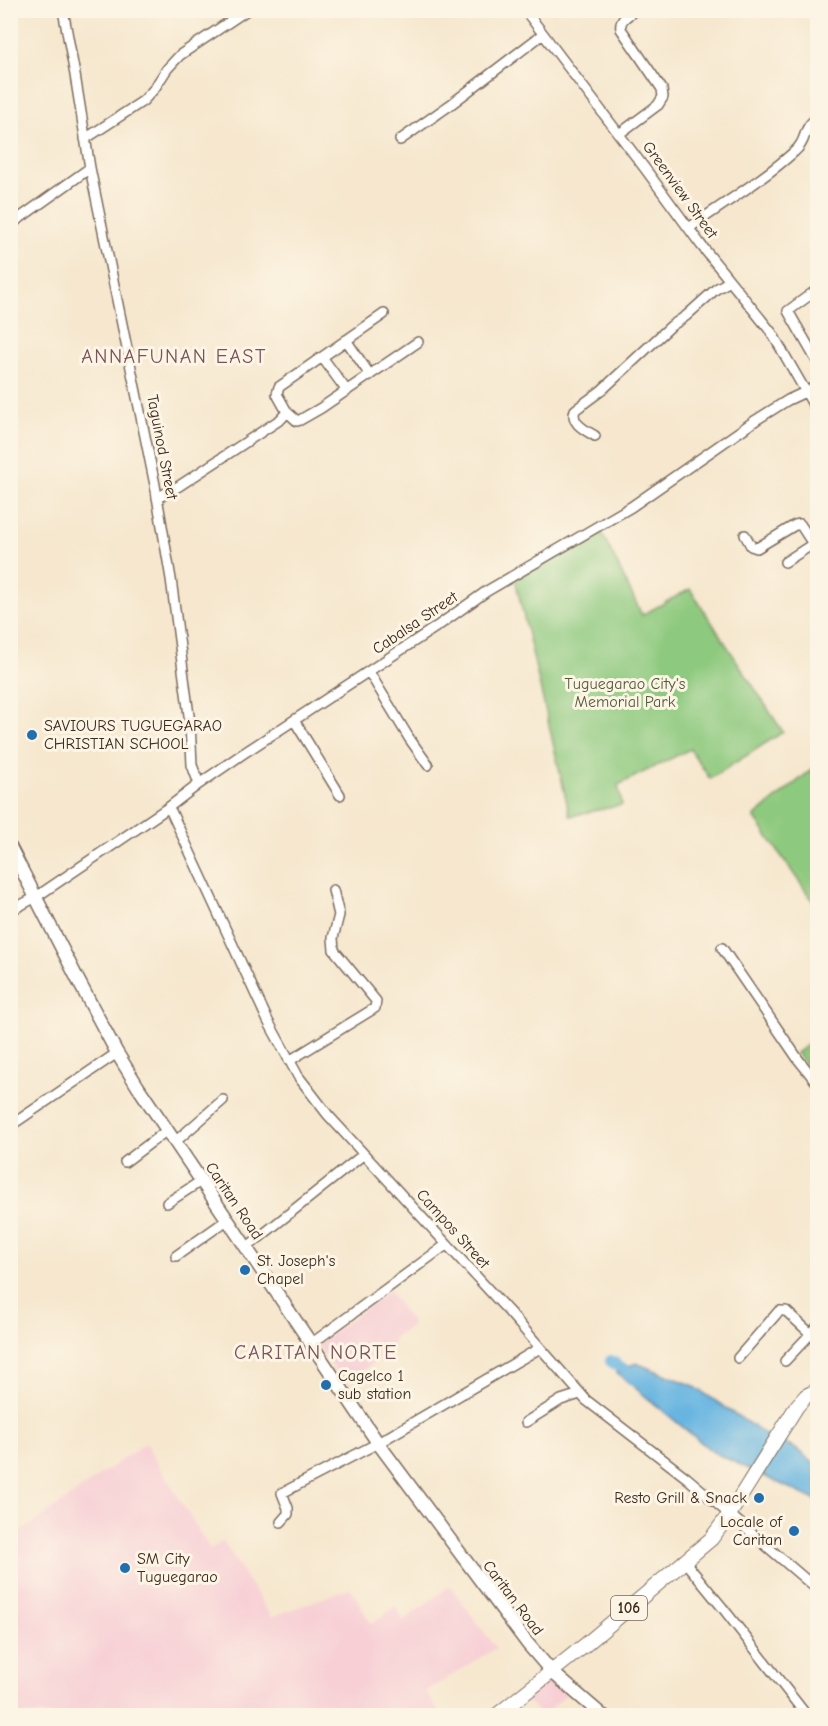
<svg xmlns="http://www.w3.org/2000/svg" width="828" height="1726" font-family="'Comic Neue',sans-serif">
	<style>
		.built { fill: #f7cfd5 }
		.green { fill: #8dc97e; stroke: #647a4e; stroke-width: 1.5 }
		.water { fill: #68b5e1; stroke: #527080; stroke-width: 1.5 }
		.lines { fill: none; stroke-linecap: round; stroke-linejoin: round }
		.river { stroke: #68b5e1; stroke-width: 12 }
		.minor-casing { stroke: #7c6c5c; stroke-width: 12 }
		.major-casing { stroke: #7c6c5c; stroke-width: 15 }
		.highway-casing { stroke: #7c6c5c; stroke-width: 16 }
		.minor { stroke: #fff; stroke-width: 9 }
		.major { stroke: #fff; stroke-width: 12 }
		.highway { stroke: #fff; stroke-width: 14 }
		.poi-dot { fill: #1f6fb2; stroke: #fcf5e5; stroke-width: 2 }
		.labels { text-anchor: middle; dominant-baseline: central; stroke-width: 6; stroke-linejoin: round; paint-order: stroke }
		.shield { fill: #fcf5e5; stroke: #75675a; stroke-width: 1.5 }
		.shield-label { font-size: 15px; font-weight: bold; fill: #3b2a1e }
		.street-label { font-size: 16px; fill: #3b2a1e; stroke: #fcf5e5 }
		.park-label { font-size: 16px; fill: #545a3b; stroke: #fcf5e5 }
		.poi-label { font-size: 16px; fill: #3b2a1e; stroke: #fcf5e5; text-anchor: start }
		.quarter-label { font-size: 20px; letter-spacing: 1.5px; fill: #79535b; stroke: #fcf5e5 }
	</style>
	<rect width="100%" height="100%" fill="#fcf5e5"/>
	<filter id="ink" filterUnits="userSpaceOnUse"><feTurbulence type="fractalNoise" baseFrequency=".0167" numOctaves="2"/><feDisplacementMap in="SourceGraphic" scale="12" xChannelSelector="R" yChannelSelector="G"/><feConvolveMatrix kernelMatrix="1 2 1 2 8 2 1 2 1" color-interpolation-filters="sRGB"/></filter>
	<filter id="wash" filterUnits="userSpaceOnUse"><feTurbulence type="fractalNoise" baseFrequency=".008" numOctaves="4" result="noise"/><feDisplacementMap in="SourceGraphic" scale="24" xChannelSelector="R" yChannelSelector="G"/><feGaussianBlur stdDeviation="1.35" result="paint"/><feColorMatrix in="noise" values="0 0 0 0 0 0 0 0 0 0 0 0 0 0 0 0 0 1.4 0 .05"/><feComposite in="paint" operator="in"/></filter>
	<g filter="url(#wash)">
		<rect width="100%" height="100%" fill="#f6e7ce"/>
		<path class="built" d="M389 1291 413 1325 394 1337 393 1349 344 1384 317 1344Z
			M145 1443 210 1549 223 1541 271 1617 351 1588 371 1624 396 1606 403 1621 450 1586 496 1648 425 1692 441 1715H11V1539Z
			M551 1676 567 1694 543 1715H541L526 1699Z"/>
		<path class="green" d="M601 531 642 615 690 589 783 732 710 779 690 749 618 785 622 805 570 816 515 579Z
			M817 765V907L754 817Z
			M817 1038V1079L796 1053Z"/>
		<path class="water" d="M636 1363 692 1385 766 1435 796 1449 817 1466V1501L713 1452 616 1372Z"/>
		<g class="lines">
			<path class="river" d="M611 1361 635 1377"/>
		</g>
	</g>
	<g filter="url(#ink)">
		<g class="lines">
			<g class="minor-casing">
				<path id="minor" d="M63 10 75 75 90 168 155 485 171 579 190 723 192 765 199 784
					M525 10 646 170 701 245 772 333 818 413
					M619 134 658 105 663 97 662 89 621 29C619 19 628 16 635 10
					M85 139 143 101 154 89 167 69 180 55 247 10
					M400 140 450 105 543 34
					M10 225 90 168
					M689 228C724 203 763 180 795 151 809 139 800 130 818 117
					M818 289 788 311 818 363
					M346 340 370 375
					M322 357 347 391
					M287 412 297 421 300 420 321 408 418 342
					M595 436C585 430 570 423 575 410L602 390 671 326 686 316 716 289 730 281
					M157 498 179 486 281 419 287 412 277 394 279 387 384 314
					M745 535 751 546 757 548 795 525 800 524 813 544
					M785 562 816 542
					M369 672 409 738 428 765
					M294 720 340 795
					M169 807 268 1021 298 1076 328 1115 509 1312 586 1400 687 1478 818 1590
					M10 911 36 897 169 807 199 784 241 755 439 625 487 591 631 507 756 420 788 400 818 386
					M722 948 798 1059 818 1084
					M289 1061 375 1008 376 1001 334 950 333 938 339 915 333 890
					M10 1126 117 1053
					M175 1142 223 1100
					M125 1162 166 1131
					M167 1203 201 1181
					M246 1248 364 1154
					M176 1256 227 1220
					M311 1344 446 1245
					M738 1358 779 1311H786L811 1334
					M785 1361 818 1326
					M526 1422 561 1400 580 1394
					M281 1522 288 1514V1508L282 1493 378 1443 540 1348
					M685 1562 726 1612 807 1716"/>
			</g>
			<g class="major-casing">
				<path id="major" d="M10 847 78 980 117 1053 138 1087 378 1443 527 1643 552 1672 603 1716"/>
			</g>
			<g class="highway-casing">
				<path id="highway" d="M496 1716 584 1646 711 1539 729 1515 797 1406 806 1396 818 1390"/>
			</g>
			<use href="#minor" class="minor"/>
			<use href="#major" class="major"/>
			<use href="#highway" class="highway"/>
		</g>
	</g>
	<g class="poi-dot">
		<circle cx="32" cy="735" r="6"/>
		<circle cx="245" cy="1270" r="6"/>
		<circle cx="326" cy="1385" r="6"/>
		<circle cx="759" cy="1498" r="6"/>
		<circle cx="794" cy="1531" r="6"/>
		<circle cx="125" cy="1568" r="6"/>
	</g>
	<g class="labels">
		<rect class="shield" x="611" y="1596" width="36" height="24" rx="4.5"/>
		<g class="shield-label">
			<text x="629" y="1608">106</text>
		</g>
		<g class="street-label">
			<text transform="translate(680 190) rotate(54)">Greenview Street</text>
			<text transform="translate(162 447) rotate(79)">Taguinod Street</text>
			<text transform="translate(415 623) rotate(-34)">Cabalsa Street</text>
			<text transform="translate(234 1201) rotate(56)">Caritan Road</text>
			<text transform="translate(453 1229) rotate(48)">Campos Street</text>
			<text transform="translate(513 1598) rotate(53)">Caritan Road</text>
		</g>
		<g class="park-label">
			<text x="625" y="684">Tuguegarao City's<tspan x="625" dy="18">Memorial Park</tspan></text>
		</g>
		<g class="poi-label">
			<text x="44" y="726">SAVIOURS TUGUEGARAO<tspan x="44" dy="18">CHRISTIAN SCHOOL</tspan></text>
			<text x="257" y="1261">St. Joseph's<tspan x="257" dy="18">Chapel</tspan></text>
			<text x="338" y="1376">Cagelco 1<tspan x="338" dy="18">sub station</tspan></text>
			<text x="747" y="1498" text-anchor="end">Resto Grill &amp; Snack</text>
			<text x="782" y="1522" text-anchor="end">Locale of<tspan x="782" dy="18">Caritan</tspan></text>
			<text x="137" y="1559">SM City<tspan x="137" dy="18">Tuguegarao</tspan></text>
		</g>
		<g class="quarter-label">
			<text x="174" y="356">ANNAFUNAN EAST</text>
			<text x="316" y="1352">CARITAN NORTE</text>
		</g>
	</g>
	<rect width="828" height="1726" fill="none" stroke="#fcf5e5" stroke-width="36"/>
</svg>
